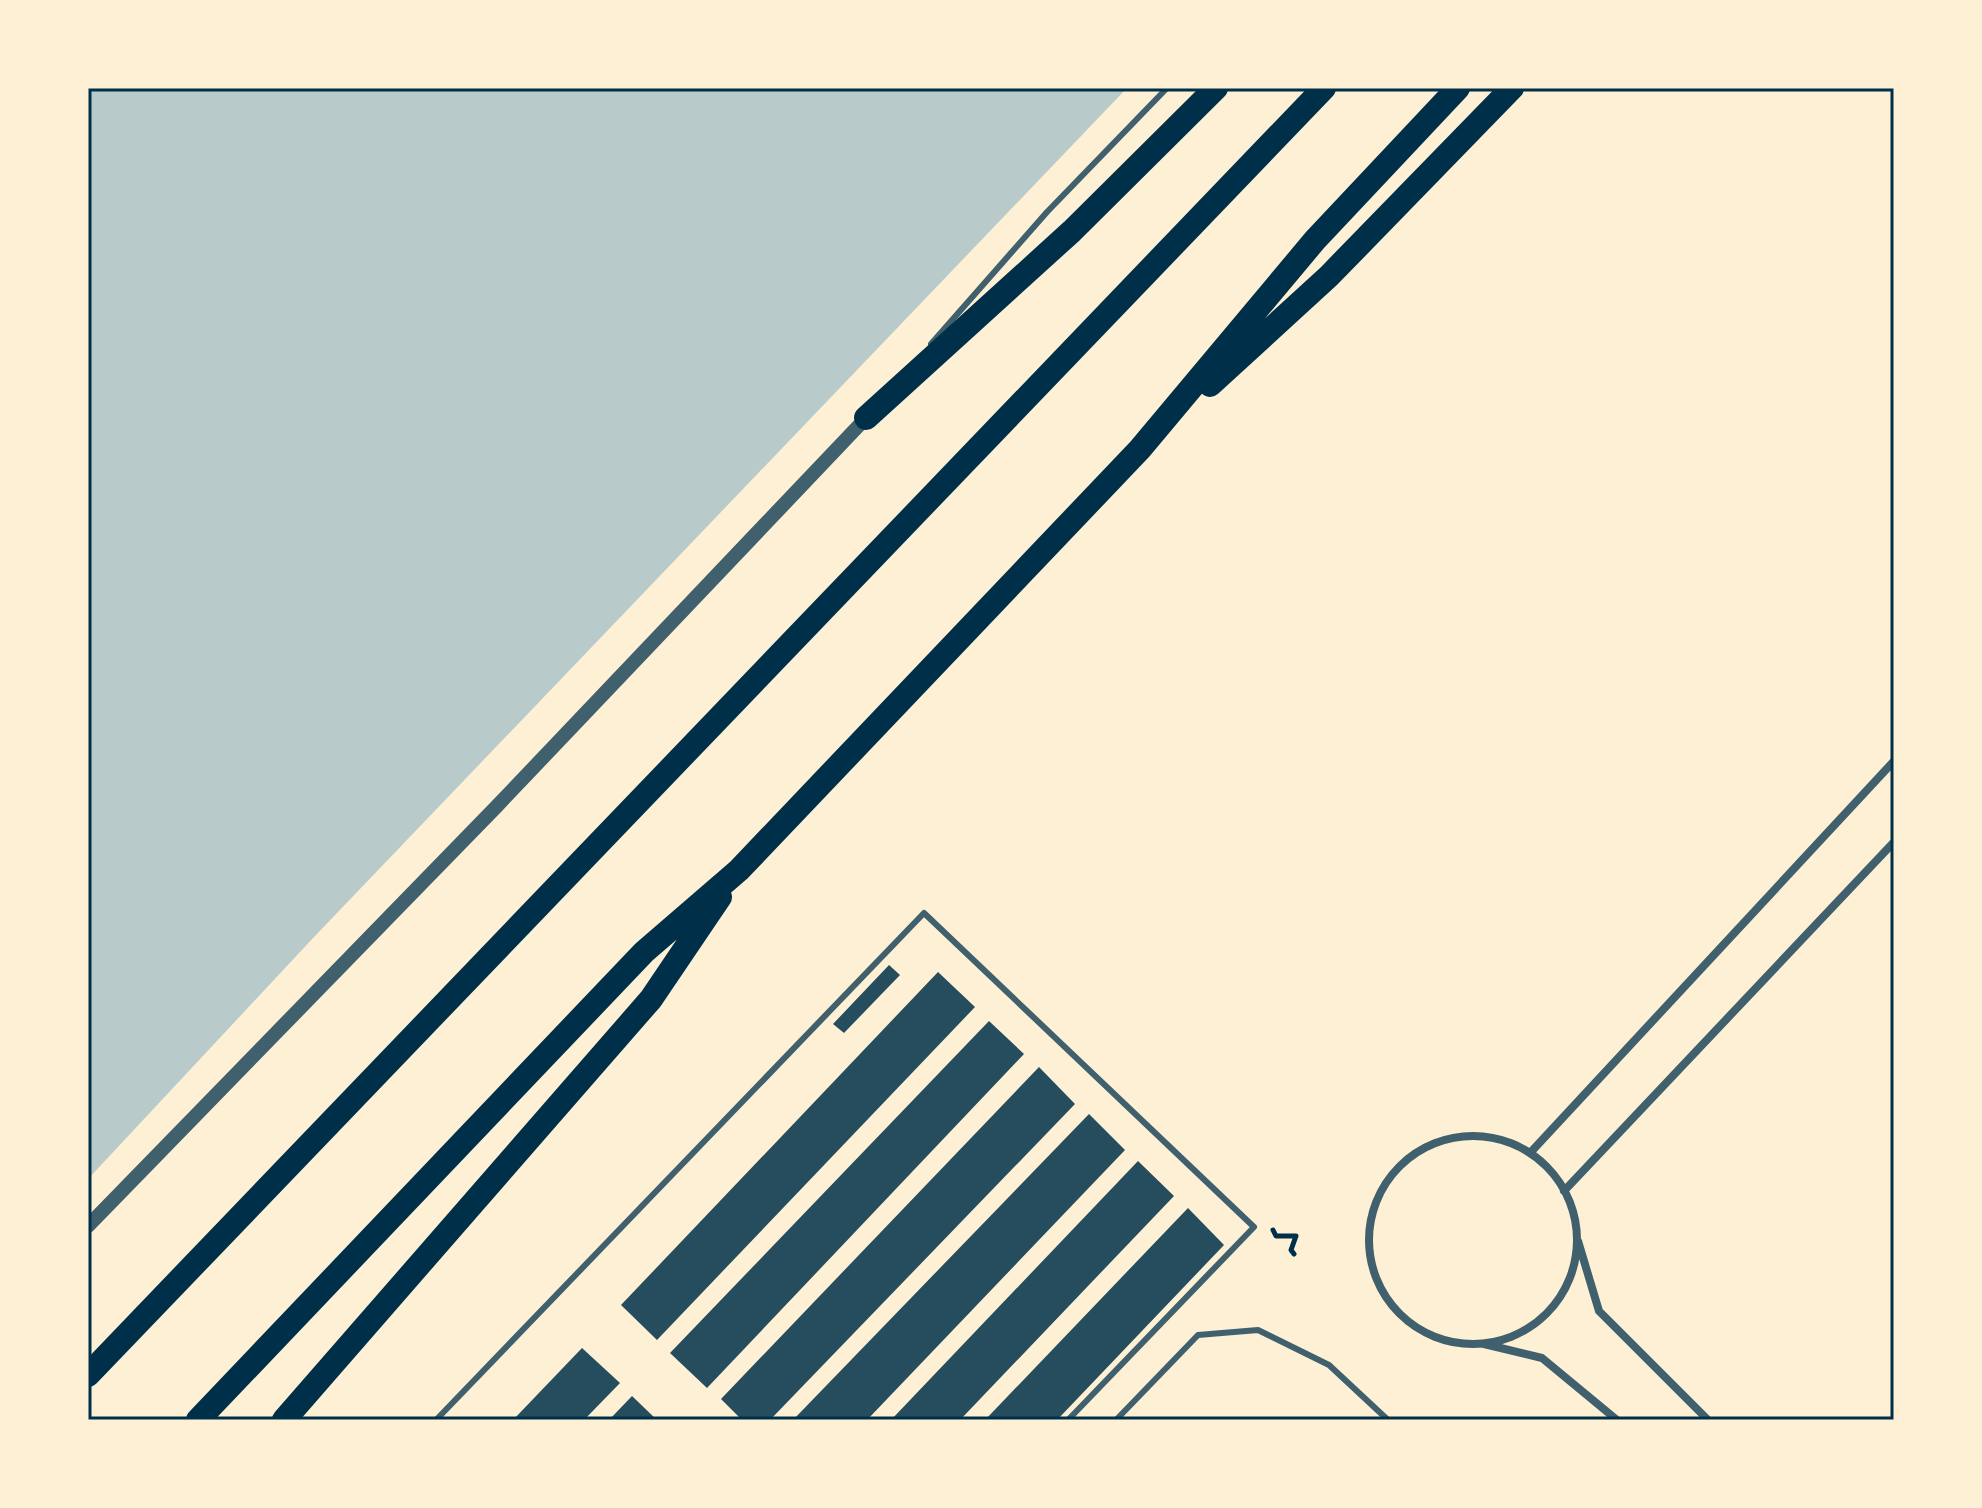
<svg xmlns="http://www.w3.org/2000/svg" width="1982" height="1508" font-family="'Crimson Pro',serif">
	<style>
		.green { fill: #b9caca }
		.building { fill: #264d5e }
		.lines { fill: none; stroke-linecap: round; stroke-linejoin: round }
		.path { stroke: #003049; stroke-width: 5 }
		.service { stroke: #3f606c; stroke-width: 6 }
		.minor { stroke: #3f606c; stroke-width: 8 }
		.tertiary { stroke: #3f606c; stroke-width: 14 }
		.motorway { stroke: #003049; stroke-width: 24 }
		.neatline { fill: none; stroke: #003049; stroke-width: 3 }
	</style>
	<rect width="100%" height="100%" fill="#fdf0d5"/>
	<path class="green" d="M88 88H1127L314 937 88 1179Z"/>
	<path class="building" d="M889 965 900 975 844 1033 833 1024Z
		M938 972 975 1007 657 1340 621 1305Z
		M989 1021 1024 1054 707 1388 670 1353Z
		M1039 1067 1075 1104 770 1420H742L721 1399Z
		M1089 1114 1125 1150 867 1420H793Z
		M1138 1161 1174 1196 960 1420H891Z
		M1188 1208 1224 1245 1057 1420H985Z
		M582 1348 620 1383 584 1420H513Z
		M632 1396 657 1420H609Z"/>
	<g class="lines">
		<path class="path" d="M1273 1230 1276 1236H1296L1291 1250 1294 1254"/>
		<path class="service" d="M931 344 1047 212 1167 88
			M436 1420 924 913 1254 1227 1068 1420
			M1116 1420 1198 1335 1258 1330 1329 1365 1388 1420"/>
		<path class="minor" d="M1369 1240a104 104 0 1 1 208 0a104 104 0 1 1-208 0Z
			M1530 1153 1894 761
			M1564 1191 1894 842
			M1578 1241 1599 1311 1708 1420
			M1484 1344 1542 1358 1617 1420"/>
		<path class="tertiary" d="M88 1226 497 806 866 418"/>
		<path class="motorway" d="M1210 385 1329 276 1512 88
			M866 418 1072 231 1216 88
			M88 1375 1324 88
			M198 1420 644 952 739 870 1140 449 1315 240 1458 88
			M284 1420 651 999 720 897"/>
	</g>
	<rect width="1982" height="1508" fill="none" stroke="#fdf0d5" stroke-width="180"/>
	<rect x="90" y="90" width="1802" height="1328" class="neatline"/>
</svg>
